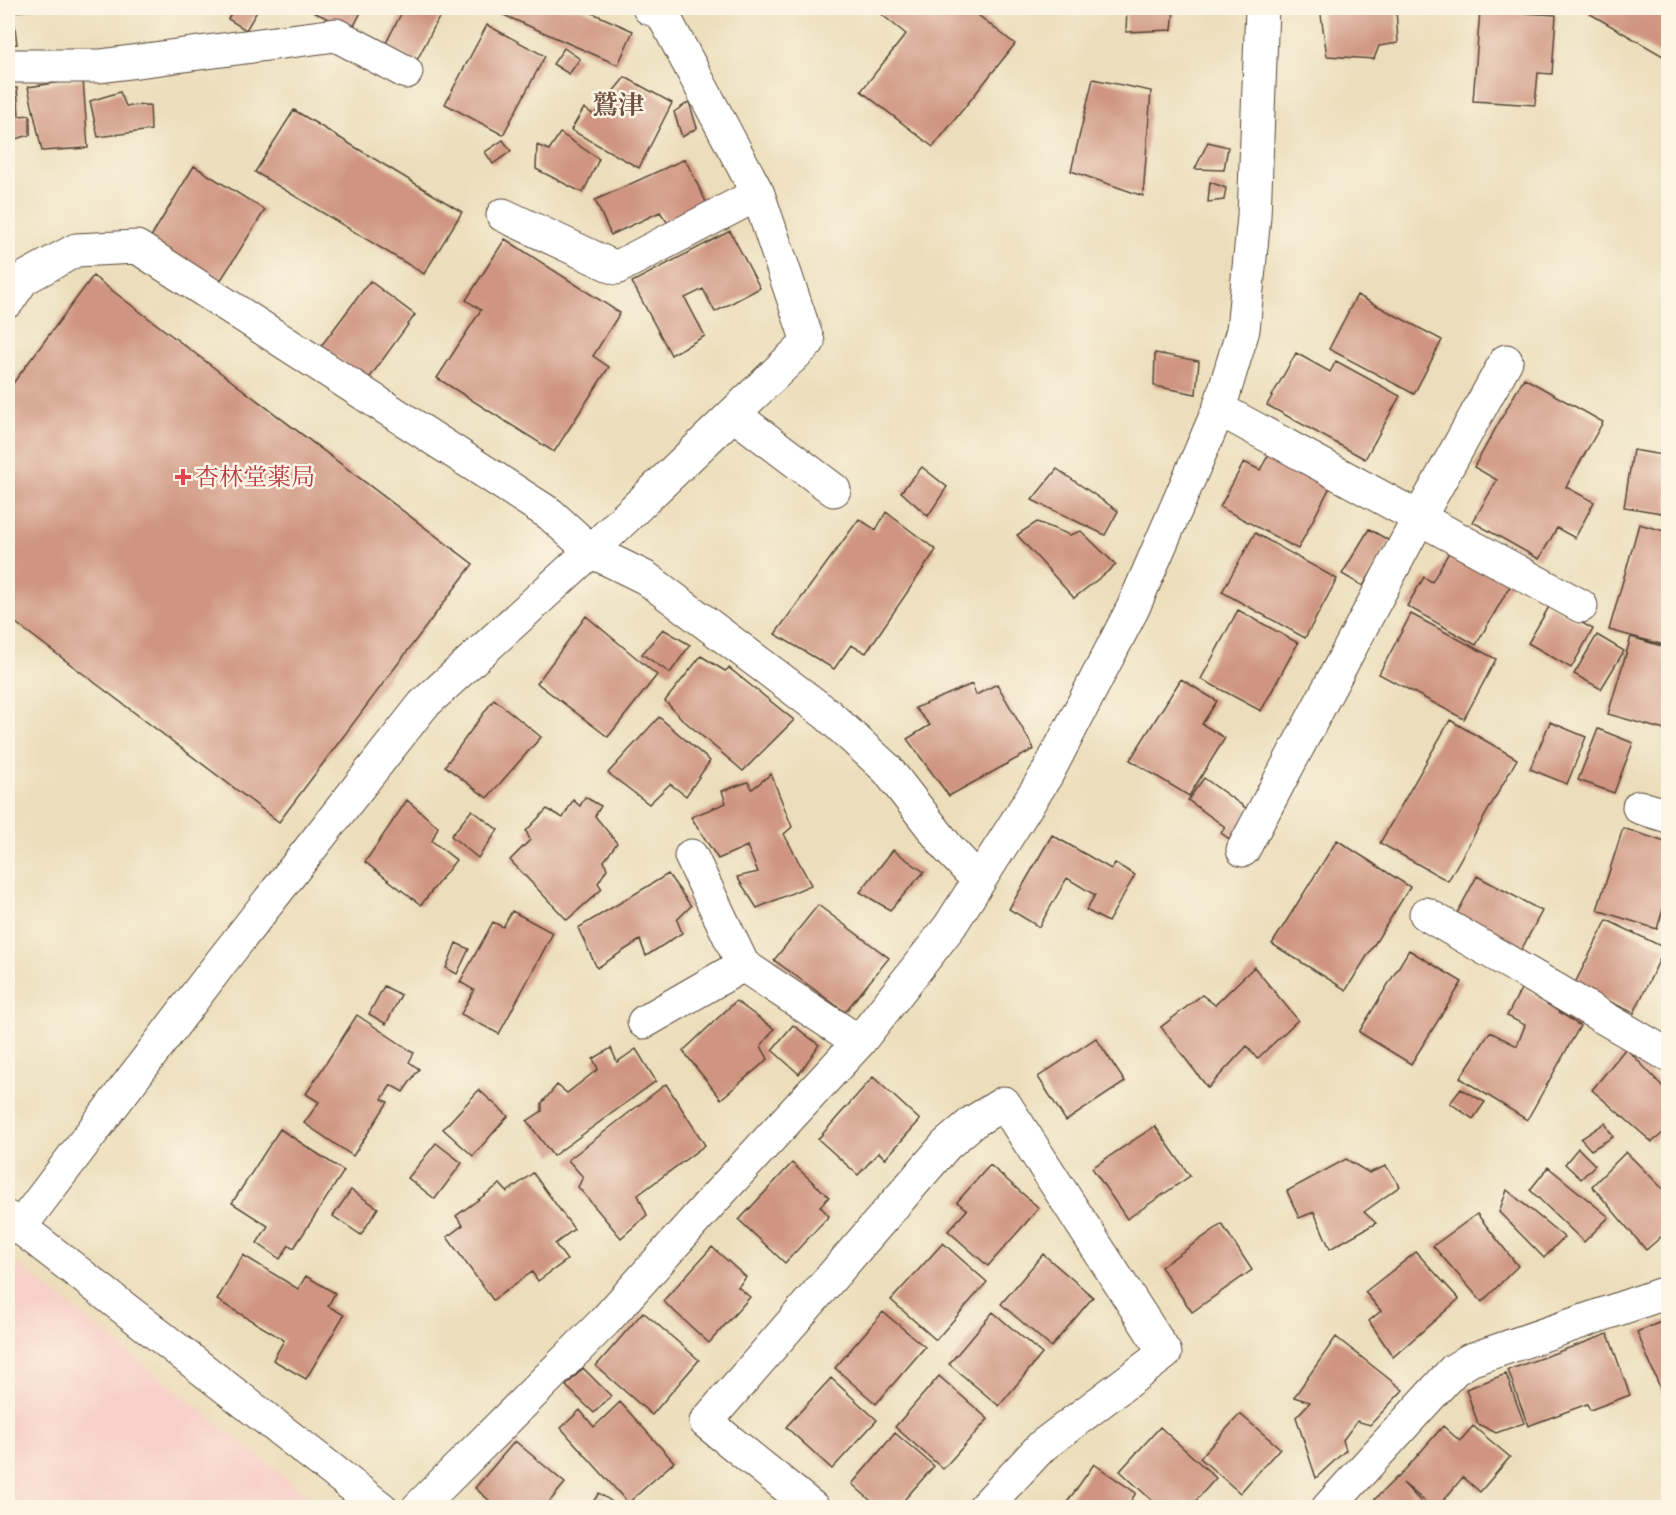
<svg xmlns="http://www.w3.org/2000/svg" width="1676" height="1515" font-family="Alegreya,'Noto Serif JP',serif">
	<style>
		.built { fill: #f7d0c9 }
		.building { fill: #cf9580 }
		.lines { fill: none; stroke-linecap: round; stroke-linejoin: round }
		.minor-casing { stroke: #564536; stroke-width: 35 }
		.tertiary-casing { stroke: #564536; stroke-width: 35 }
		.minor { stroke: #fff; stroke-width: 33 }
		.tertiary { stroke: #fff; stroke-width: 33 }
		.health-dot { fill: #e0444e; stroke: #fcf5e5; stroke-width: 2 }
		.labels { text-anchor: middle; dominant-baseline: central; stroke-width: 5; stroke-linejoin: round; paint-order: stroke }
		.health-label { font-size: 24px; fill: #be3a42; stroke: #fcf5e5; text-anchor: start }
		.neighbourhood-label { font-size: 26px; font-weight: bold; fill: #6f4f40; stroke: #fcf5e5 }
	</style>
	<rect width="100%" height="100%" fill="#fcf5e5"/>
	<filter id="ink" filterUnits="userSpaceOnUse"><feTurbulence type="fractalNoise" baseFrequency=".0167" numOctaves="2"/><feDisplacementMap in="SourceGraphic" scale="12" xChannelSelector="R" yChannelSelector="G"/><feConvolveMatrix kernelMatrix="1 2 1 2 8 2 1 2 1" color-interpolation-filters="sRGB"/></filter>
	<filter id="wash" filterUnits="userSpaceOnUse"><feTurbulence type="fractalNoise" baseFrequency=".008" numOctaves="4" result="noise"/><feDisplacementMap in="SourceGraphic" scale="24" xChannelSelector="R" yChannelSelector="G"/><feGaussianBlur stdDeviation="1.35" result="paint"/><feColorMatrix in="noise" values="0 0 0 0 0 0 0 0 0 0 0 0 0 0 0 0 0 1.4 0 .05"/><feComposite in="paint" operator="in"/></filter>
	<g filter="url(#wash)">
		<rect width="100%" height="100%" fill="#ecdebb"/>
		<path class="built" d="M8 1256 323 1507H8Z"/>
		<g id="blocks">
			<path class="building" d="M8 8 36 9 13 12 17 44 8 45Z
				M234 8H259L246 30 228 19Z
				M305 8H363L352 30Z
				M404 8H444L416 62 385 45Z
				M493 8H581L633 31 618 65 492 10Z
				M886 8H911L920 14 925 8H969L1015 44 933 147 861 91 906 34 881 14Z
				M1127 8 1174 10 1172 30 1126 32Z
				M1320 8H1396L1398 43 1379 46 1374 59 1327 56Z
				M1580 8H1668V59Z
				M1480 10 1556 15 1552 74 1538 73 1535 105 1473 101Z
				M487 25 545 56 503 135 445 104Z
				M564 48 580 59 569 74 553 64Z
				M625 77 672 103 639 168 571 130 584 108 594 115Z
				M83 79 88 148 42 151 28 87Z
				M1093 79 1151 91 1143 196 1071 171Z
				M8 88H17L19 116 30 115V135L8 141Z
				M120 92 126 106 150 105 151 130 98 137 90 101Z
				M689 102 697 128 682 137 674 112Z
				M294 110 462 212 424 274 255 172Z
				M560 133 599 159 583 193 536 169 537 145 549 150Z
				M503 140 511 151 493 164 485 152Z
				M1208 142 1228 147 1224 170 1195 169Z
				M685 159 709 208 670 226 660 212 611 235 595 200Z
				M194 166 265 210 219 283 149 240Z
				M1210 182 1226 188 1224 200 1208 202Z
				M730 231 760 288 715 312 703 289 685 298 705 336 671 355 632 282Z
				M505 239 620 313 593 356 609 367 554 452 437 378 481 310 466 300Z
				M93 276 473 564 279 822 8 617V390Z
				M370 281 415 315 368 380 321 346Z
				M1357 295 1442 340 1414 394 1329 349Z
				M1155 353 1199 361 1196 394 1154 386Z
				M1296 353 1330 372 1336 361 1400 396 1365 459 1267 405Z
				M1524 378 1603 422 1566 487 1594 502 1575 538 1557 528 1539 559 1473 522 1497 480 1474 467Z
				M1633 450 1668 456V514L1624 507Z
				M1269 454 1330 487 1298 549 1220 507 1244 462 1260 470Z
				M922 467 947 487 928 516 901 492Z
				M1057 469 1118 511 1105 535 1032 500Z
				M886 512 936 550 866 653 851 645 834 669 775 634 859 519 876 530Z
				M1037 522 1070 535 1081 531 1116 565 1074 598 1017 535Z
				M1639 524 1668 532V646L1609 630Z
				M1369 529 1390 541 1363 586 1342 574Z
				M1255 533 1337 579 1305 638 1222 592Z
				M1452 547 1513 581 1476 645 1407 606 1424 577 1432 582Z
				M1550 605 1593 629 1571 668 1528 643Z
				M1238 610 1298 643 1261 711 1201 679Z
				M1411 614 1496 659 1464 719 1379 674Z
				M586 616 657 675 608 737 537 683Z
				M663 629 690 645 670 673 642 654Z
				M1597 635 1624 651 1601 689 1574 674Z
				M1631 637 1668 648V731L1608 714Z
				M701 656 725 671 729 668 794 720 743 771 682 719 665 701Z
				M1181 679 1217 701 1202 724 1225 738 1189 796 1130 760Z
				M972 684 976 695 997 684 1034 749 949 796 907 739 930 725 915 708Z
				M494 699 541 737 487 798 445 766Z
				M659 717 710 761 686 796 670 784 649 804 608 773Z
				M1450 720 1517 759 1448 881 1380 843Z
				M1550 722 1586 737 1567 784 1530 769Z
				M1598 729 1633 743 1614 793 1578 780Z
				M771 774 792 827 784 834 811 885 757 908 737 877 758 872 747 846 718 859 691 817 726 803 722 791 748 782 752 789Z
				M1204 778 1254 814 1234 842 1221 833 1225 827 1188 800Z
				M585 797 601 806 595 816 617 843 604 861 607 869 598 883 602 889 567 920 510 860 530 840 526 831 547 809 563 818 573 800 580 806Z
				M407 800 438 827 432 841 456 860 421 905 365 862Z
				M472 810 498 830 478 858 451 836Z
				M1623 828 1668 843V893L1657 929 1597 910Z
				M1052 835 1111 869 1115 863 1135 875 1108 922 1086 910 1095 895 1067 878 1039 927 1009 909Z
				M1337 840 1410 887 1346 990 1272 944Z
				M893 850 924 872 890 910 860 892Z
				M668 874 691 906 677 920 682 933 646 956 640 940 597 968 578 928Z
				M1477 876 1542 911 1519 954 1454 919Z
				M818 905 889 958 845 1012 774 960Z
				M512 911 553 933 499 1034 461 1014 474 990 460 982 493 922 503 927Z
				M1607 920 1665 948 1634 1013 1574 985Z
				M456 943 469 949 457 974 446 968Z
				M1409 950 1462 982 1411 1064 1359 1032Z
				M1254 967 1298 1020 1257 1059 1247 1046 1208 1088 1161 1027 1202 995 1215 1005Z
				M384 986 401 995 386 1024 369 1014Z
				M1522 987 1580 1026 1527 1120 1460 1078 1490 1032 1517 1046 1525 1025 1507 1016Z
				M736 1001 774 1029 761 1046 768 1059 721 1099 683 1051Z
				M357 1015 414 1053 409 1062 419 1069 403 1092 391 1085 382 1099 388 1102 353 1156 304 1123 319 1102 306 1094Z
				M793 1025 819 1045 799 1074 772 1050Z
				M1096 1038 1125 1082 1066 1121 1038 1077Z
				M611 1048 617 1062 636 1049 656 1081 553 1156 527 1121 542 1111V1103L557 1085 567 1093 598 1069 593 1059Z
				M1626 1048 1668 1092V1129L1652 1142 1592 1090Z
				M873 1077 920 1120 885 1159 879 1152 858 1175 818 1139Z
				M666 1084 705 1145 638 1195 647 1215 621 1238 578 1187 583 1177 568 1160Z
				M1461 1089 1485 1102 1473 1119 1450 1103Z
				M479 1090 508 1116 473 1156 443 1129Z
				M1605 1123 1613 1137 1591 1150 1581 1139Z
				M1155 1126 1190 1176 1127 1219 1092 1168Z
				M280 1129 344 1171 294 1248 289 1245 280 1259 257 1243 268 1226 232 1203Z
				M436 1143 462 1163 435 1199 408 1178Z
				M1578 1148 1595 1165 1581 1179 1565 1164Z
				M1626 1152 1668 1194V1231L1646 1250 1592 1186Z
				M1346 1159 1369 1173 1386 1166 1400 1186 1364 1212 1376 1223 1330 1249 1314 1212 1299 1218 1287 1191Z
				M792 1163 829 1197 820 1206 829 1216 785 1263 739 1220Z
				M990 1165 1039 1208 988 1266 948 1231 967 1210 957 1202Z
				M1548 1167 1609 1217 1584 1242 1530 1190Z
				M533 1173 574 1229 555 1244 567 1260 538 1281 532 1272 493 1300 447 1237 463 1225 456 1216 500 1184 507 1192Z
				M351 1190 378 1208 361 1235 333 1216Z
				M1507 1190 1564 1237 1544 1258 1499 1212Z
				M1477 1214 1518 1266 1482 1302 1433 1246Z
				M1222 1224 1252 1270 1192 1312 1161 1267Z
				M943 1243 987 1282 936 1340 891 1300Z
				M712 1247 746 1277 738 1287 750 1297 709 1343 663 1301Z
				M1416 1252 1459 1299 1393 1357 1369 1321 1381 1311 1365 1292Z
				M1043 1254 1093 1297 1051 1347 1001 1304Z
				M243 1255 298 1289 306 1276 335 1293 328 1306 344 1315 306 1379 273 1360 284 1340 217 1300Z
				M643 1312 699 1360 652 1415 596 1366Z
				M883 1312 925 1347 876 1404 835 1368Z
				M993 1312 1042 1354 999 1406 949 1364Z
				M1668 1319V1393L1663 1395 1637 1332Z
				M1608 1334 1630 1395 1590 1410 1587 1404 1528 1426 1508 1370Z
				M1336 1337 1403 1390 1370 1425 1357 1421 1343 1440 1346 1450 1316 1478 1296 1417 1310 1402 1294 1397Z
				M583 1368 611 1396 594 1413 566 1386Z
				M1506 1374 1524 1423 1496 1433 1478 1424 1466 1389Z
				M939 1376 988 1419 943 1469 895 1427Z
				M831 1378 877 1420 832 1469 786 1427Z
				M620 1402 674 1462 628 1503 561 1428 580 1410 594 1427Z
				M1240 1414 1280 1448 1240 1493 1200 1458Z
				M1443 1426 1460 1441 1473 1426 1510 1457 1480 1492 1463 1477 1437 1508H1433L1403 1483 1427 1508H1375L1371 1503 1397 1477 1398 1478Z
				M1160 1427 1216 1478 1192 1505 1187 1501 1181 1508H1160L1120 1471Z
				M895 1433 934 1466 897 1508H879L852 1484Z
				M515 1441 565 1483 544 1508H498L475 1488Z
				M1094 1464 1136 1493 1126 1508H1063Z
				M599 1493 621 1508H589Z"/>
		</g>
	</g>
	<g filter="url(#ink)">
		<use href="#blocks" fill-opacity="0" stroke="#564536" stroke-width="1.5"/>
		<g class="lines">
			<g class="minor-casing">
				<path id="minor" d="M8 66H100L336 35 406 72
					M503 215 616 268 758 194
					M8 301 23 279 76 250 137 247 550 514 591 551 646 578 827 714 887 769 948 848 979 881
					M1219 409 1581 606
					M733 414 834 490
					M1639 807 1668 816
					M1243 850 1419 518 1506 361
					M691 856 743 965 859 1042
					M1426 914 1668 1055
					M644 1022 743 965
					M20 1227 222 961 423 705 591 551 808 342 758 194 662 13 649 8
					M418 1508 605 1321 713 1200 859 1042 950 926 1047 774 1133 608 1219 409 1243 330 1254 216 1262 8
					M813 1508 706 1422 946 1145 973 1122 1004 1103 1165 1353 1042 1446 984 1508
					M1328 1508 1441 1384 1454 1370 1470 1360 1668 1292"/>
			</g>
			<g class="tertiary-casing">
				<path id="tertiary" d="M8 1218 381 1508"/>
			</g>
			<use href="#minor" class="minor"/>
			<use href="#tertiary" class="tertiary"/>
		</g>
	</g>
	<path class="health-dot" d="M180 468h6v6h6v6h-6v6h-6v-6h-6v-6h6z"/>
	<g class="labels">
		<g class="health-label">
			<text x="195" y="477">杏林堂薬局</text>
		</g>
		<g class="neighbourhood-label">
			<text x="618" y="105">鷲津</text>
		</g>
	</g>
	<rect width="1676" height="1515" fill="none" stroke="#fcf5e5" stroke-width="30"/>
</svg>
